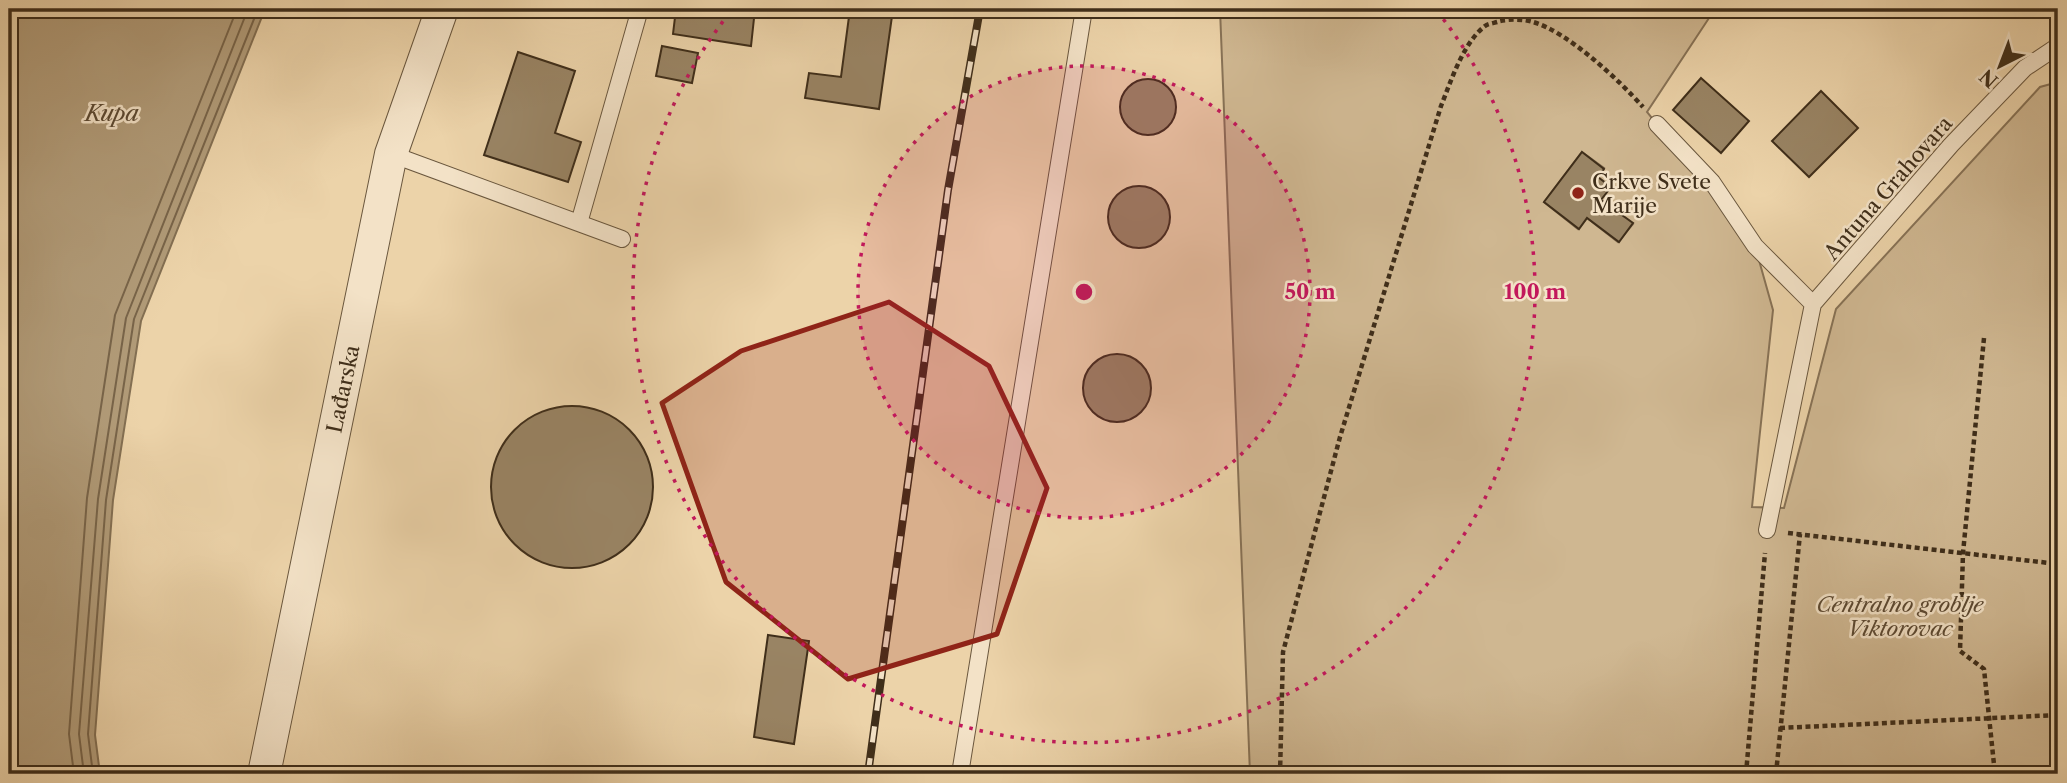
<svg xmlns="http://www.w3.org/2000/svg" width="2067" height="783" font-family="'Libre Caslon Text',serif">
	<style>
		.green { fill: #cfb791; stroke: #877256; stroke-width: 2; fill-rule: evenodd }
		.water { fill: #b19b78; stroke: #836f52; stroke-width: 2 }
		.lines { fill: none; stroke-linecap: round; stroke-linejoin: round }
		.shore { stroke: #786449; stroke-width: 2 }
		.building { fill: #998464; stroke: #3f2e1a; stroke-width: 2 }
		.lane-casing { stroke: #6a573e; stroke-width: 18 }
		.street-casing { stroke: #6a573e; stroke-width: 34 }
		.path { stroke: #3f2e1a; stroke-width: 4.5; stroke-dasharray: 5 3.5; stroke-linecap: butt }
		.lane { stroke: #f3e2c7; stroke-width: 16 }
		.street { stroke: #f3e2c7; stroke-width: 32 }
		.rail-casing { stroke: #3f2e1a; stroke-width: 8 }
		.rail { stroke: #f3e2c7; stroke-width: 5; stroke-dasharray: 16; stroke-linecap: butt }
		.marked { fill: #8f2418; fill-opacity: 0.2; stroke: #8f2418; stroke-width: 5; stroke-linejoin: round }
		.ring { fill: none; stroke: #c2185b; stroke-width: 3.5; stroke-dasharray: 3.5 7 }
		.poi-dot { fill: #8f2418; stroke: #f3e2c7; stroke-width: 2.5 }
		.labels { text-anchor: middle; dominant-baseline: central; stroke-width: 5; stroke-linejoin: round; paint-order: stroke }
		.poi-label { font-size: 21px; fill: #3f2e1a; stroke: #f3e2c7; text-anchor: start }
		.street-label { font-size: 21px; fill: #3f2e1a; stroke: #f3e2c7 }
		.park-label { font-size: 21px; font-style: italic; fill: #5c4932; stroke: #f3e2c7 }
		.water-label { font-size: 23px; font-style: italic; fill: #5c4932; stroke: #f3e2c7 }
		.centre { fill: #c2185b; stroke: #f3e2c7; stroke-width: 3.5 }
		.ring-label { font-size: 21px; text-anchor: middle; font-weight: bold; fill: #c2185b; stroke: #f3e2c7; stroke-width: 5; stroke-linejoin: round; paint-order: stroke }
	</style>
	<rect width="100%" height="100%" fill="#ecd3a9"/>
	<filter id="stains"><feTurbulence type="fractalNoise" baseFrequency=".00286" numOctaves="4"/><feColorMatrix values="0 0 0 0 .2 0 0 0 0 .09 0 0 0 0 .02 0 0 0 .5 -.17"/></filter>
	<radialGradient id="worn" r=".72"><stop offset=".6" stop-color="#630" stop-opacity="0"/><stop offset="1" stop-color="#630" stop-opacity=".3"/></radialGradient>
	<path class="green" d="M1220 9H1711V15L1647 112 1755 246 1773 310 1752 507 1784 508 1836 309 2040 87 2058 82V774H1250ZM1582 152 1604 168 1598 177 1601 200 1633 224 1618 242 1587 218 1578 229 1544 202Z"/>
	<path class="water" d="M9 9H265L141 321 113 500 95 735 100 774H9Z"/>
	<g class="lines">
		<path class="shore" d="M74 774 69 734 87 498 115 315 237 9
			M84 774 79 734 98 499 126 318 248 9
			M93 774 88 734 106 500 134 319 258 9"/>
	</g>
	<path class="building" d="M676 9H755L751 46 673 34Z
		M850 9H893L879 109 805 98 809 73 841 77Z
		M662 46 698 53 692 83 656 76Z
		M518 52 575 71 555 133 581 142 568 182 484 155Z
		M1701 78 1749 121 1721 153 1673 110Z
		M1120 107a28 28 0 1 1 56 0a28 28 0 1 1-56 0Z
		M1821 91 1858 128 1809 177 1772 141Z
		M1582 152 1604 169 1598 177 1611 187 1601 200 1633 223 1619 242 1587 218 1579 229 1544 202Z
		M1108 217a31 31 0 1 1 62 0a31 31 0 1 1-62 0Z
		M1083 388a34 34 0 1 1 68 0a34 34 0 1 1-68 0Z
		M491 487a81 81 0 1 1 162 0a81 81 0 1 1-162 0Z
		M768 635 809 641 794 744 754 737Z"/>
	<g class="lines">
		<g class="lane-casing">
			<path id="lane" d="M1657 124 1712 182 1755 246 1813 304
				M391 154 622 239
				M579 223 640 9
				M1767 530 1813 304 1951 145 2025 68 2058 46
				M960 774 1084 9"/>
		</g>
		<g class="street-casing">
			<path id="street" d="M264 774 391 154 442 9"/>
		</g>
		<path class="path" d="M1984 338 1963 553 1960 651 1984 669 1995 774
			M1788 533 2058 564
			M1780 728 2058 715
			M1280 774 1283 652 1340 437 1441 106C1451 81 1463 43 1485 26 1489 23 1496 23 1500 21 1509 19 1524 19 1533 22 1568 32 1619 80 1643 107
			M1746 774 1765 553
			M1776 774 1800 534"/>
		<use href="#lane" class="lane"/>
		<use href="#street" class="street"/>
		<g class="rail-casing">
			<path id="rail" d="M868 774 948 190 980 9"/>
		</g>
		<use href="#rail" class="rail"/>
	</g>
	<path class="marked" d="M889 302 989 366 1047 488 997 634 848 679 726 582 662 403 741 351Z"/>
	<circle cx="1084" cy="292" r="226" fill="#c2185b" fill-opacity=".12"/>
	<g class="ring">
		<circle cx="1084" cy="292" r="226"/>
		<path d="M1437 11A451 451 0 1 1 731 11"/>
	</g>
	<circle class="poi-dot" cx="1578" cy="193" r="7"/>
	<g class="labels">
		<g class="poi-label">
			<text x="1592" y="181">Crkve Svete<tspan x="1592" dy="24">Marije</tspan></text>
		</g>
		<g class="street-label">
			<text transform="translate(1888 188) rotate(-49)">Antuna Grahovara</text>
			<text transform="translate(343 389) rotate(-78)">Lađarska</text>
		</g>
		<g class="park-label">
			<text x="1900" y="604">Centralno groblje<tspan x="1900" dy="24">Viktorovac</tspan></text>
		</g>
		<g class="water-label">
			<text x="112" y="113">Kupa</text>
		</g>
	</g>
	<circle cx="1084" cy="292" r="10" class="centre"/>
	<g class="ring-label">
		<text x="1310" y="299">50 m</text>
		<text x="1535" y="299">100 m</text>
	</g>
	<rect width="2067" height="783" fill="none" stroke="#ecd3a9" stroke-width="35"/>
	<rect x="10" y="10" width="2046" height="762" fill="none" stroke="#3f2e1a" stroke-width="3.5"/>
	<rect x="18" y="18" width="2032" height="748" fill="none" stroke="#3f2e1a" stroke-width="2"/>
	<g transform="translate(2000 66) rotate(222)" stroke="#f3e2c7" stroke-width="5" paint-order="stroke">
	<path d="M0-5L12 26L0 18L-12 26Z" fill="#3f2e1a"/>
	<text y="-10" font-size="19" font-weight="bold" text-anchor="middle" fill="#3f2e1a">N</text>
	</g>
	<rect width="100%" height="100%" filter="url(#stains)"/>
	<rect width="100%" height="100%" fill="url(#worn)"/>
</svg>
